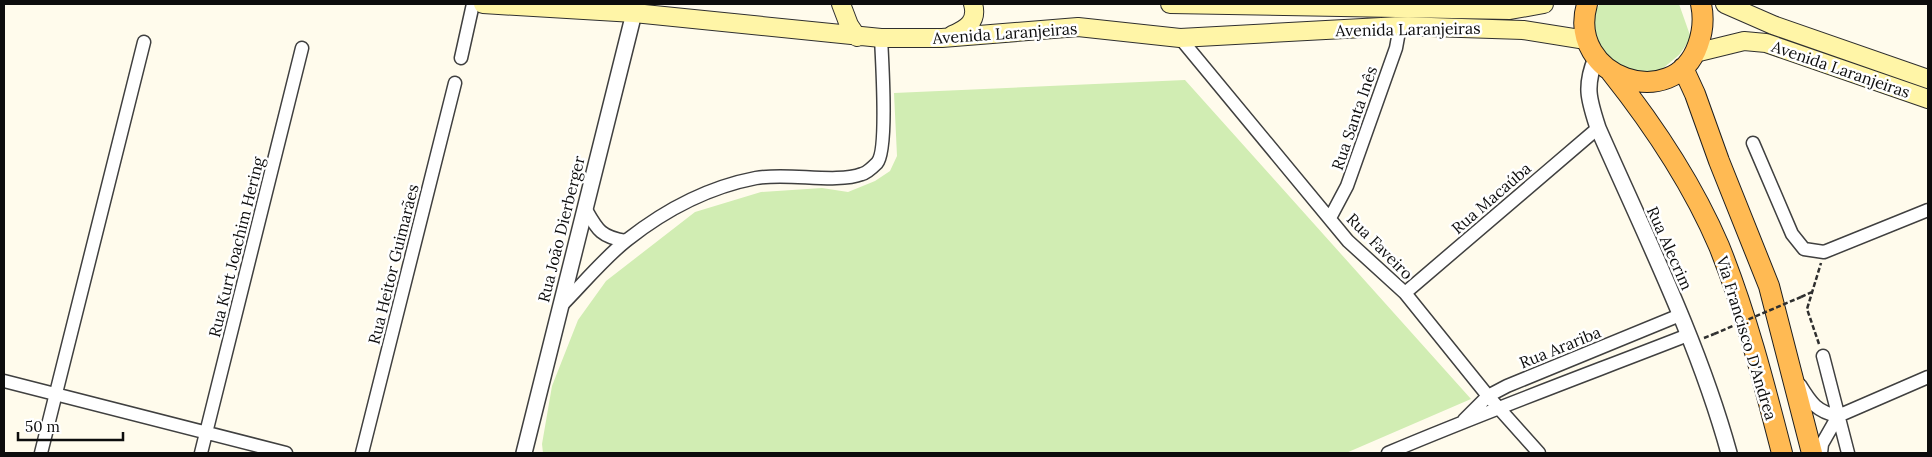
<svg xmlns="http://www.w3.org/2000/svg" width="1932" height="457" font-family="Lora,serif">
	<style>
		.green { fill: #d1edb3 }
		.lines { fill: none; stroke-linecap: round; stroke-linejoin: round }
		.minor-casing { stroke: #404040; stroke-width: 15 }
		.tertiary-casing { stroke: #404040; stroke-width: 18 }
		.secondary-casing { stroke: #2f2f2f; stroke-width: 20 }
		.trunk-casing { stroke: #1e1e1e; stroke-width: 22 }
		.path { stroke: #2f2f2f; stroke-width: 2.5; stroke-dasharray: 5 2.5; stroke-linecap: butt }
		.minor { stroke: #fff; stroke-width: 12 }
		.tertiary { stroke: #fff; stroke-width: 15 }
		.secondary { stroke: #fff5a7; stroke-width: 18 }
		.trunk { stroke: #ffba53; stroke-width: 20 }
		.path-bridge { stroke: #2f2f2f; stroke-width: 2.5; stroke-dasharray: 5 2.5; stroke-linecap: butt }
		.labels { text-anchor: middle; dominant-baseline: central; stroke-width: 5; stroke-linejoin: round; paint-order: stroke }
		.street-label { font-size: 16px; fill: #0d0d0d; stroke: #fff }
	</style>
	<rect width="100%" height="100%" fill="#fffbec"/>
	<path class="green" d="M1600 4H1679L1691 38 1679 55 1656 74 1629 71 1606 56 1595 41 1593 14Z
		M1185 80 1471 399 1346 453H543L542 444 552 386 578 320 606 281 695 212 761 192 822 188 848 192 875 181 890 171 897 156 894 93Z"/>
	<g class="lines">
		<g class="minor-casing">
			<path id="minor" d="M1180 38 1348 241 1405 293 1488 396 1539 453
				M461 58 473 4
				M1753 143 1792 234 1804 249 1824 252 1928 210
				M585 208C597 229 600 237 626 241
				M1330 218 1347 186 1396 48 1400 26
				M1405 293 1598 128
				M560 307C581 286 604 258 627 240 665 210 709 187 756 178 788 172 836 184 862 174 867 173 874 166 877 163 888 151 882 59 881 38
				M1823 356 1848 453
				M4 381 286 453
				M1800 385C1811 403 1817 412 1838 416
				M1464 420 1488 396 1507 386 1680 315
				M41 453 144 42
				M201 453 302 48
				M362 453 455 83
				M1388 453C1487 411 1588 374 1688 335
				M1821 453 1822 444 1838 416 1928 377"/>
		</g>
		<g class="tertiary-casing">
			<path id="tertiary" d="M1596 58C1584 87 1589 100 1598 128 1645 235 1698 341 1729 453
				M524 453 634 13"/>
		</g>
		<g class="secondary-casing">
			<path id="secondary" d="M483 4 634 13 881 38H942L1078 27 1180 38 1400 26 1523 30 1586 40
				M841 4 849 25 857 37
				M1170 4 1510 10 1544 4
				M1725 4 1773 25 1928 79
				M952 35C967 29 978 21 973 4
				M1695 53 1744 41 1766 43 1928 99"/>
		</g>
		<g class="trunk-casing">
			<path id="trunk" d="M1587 4C1566 78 1674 114 1698 45 1703 31 1704 18 1701 4
				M1683 68 1695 94 1719 161 1769 286 1812 453
				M1611 72C1654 126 1692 183 1719 246 1746 313 1764 383 1782 453"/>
		</g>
		<path class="path" d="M1801 297 1814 291
			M1704 338 1714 334
			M1819 344 1807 309 1821 263"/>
		<use href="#minor" class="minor"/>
		<use href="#tertiary" class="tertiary"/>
		<use href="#secondary" class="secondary"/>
		<use href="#trunk" class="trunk"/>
		<path class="path-bridge" d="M1714 334 1801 297"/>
	</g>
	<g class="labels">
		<g class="street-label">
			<text transform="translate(1408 29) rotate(-1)">Avenida Laranjeiras</text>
			<text transform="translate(1005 33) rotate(-4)">Avenida Laranjeiras</text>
			<text transform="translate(1841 69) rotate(19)">Avenida Laranjeiras</text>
			<text transform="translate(1354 118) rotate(-71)">Rua Santa Inês</text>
			<text transform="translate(1491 198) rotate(-41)">Rua Macaúba</text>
			<text transform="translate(561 229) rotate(-76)">Rua João Dierberger</text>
			<text transform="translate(1380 246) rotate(45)">Rua Faveiro</text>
			<text transform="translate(236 247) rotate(-76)">Rua Kurt Joachim Hering</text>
			<text transform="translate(1670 248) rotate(66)">Rua Alecrim</text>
			<text transform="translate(393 264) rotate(-76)">Rua Heitor Guimarães</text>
			<text transform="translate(1747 338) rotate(73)">Via Francisco D'Andrea</text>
			<text transform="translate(1560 347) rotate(-22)">Rua Arariba</text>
		</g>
	</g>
	<rect width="1932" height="457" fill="none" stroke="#0d0d0d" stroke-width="10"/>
	<path d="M18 432v8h105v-8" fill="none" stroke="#0d0d0d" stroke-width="2.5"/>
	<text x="25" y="432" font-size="15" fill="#0d0d0d" stroke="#ffffff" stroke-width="4" paint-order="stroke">50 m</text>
</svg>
